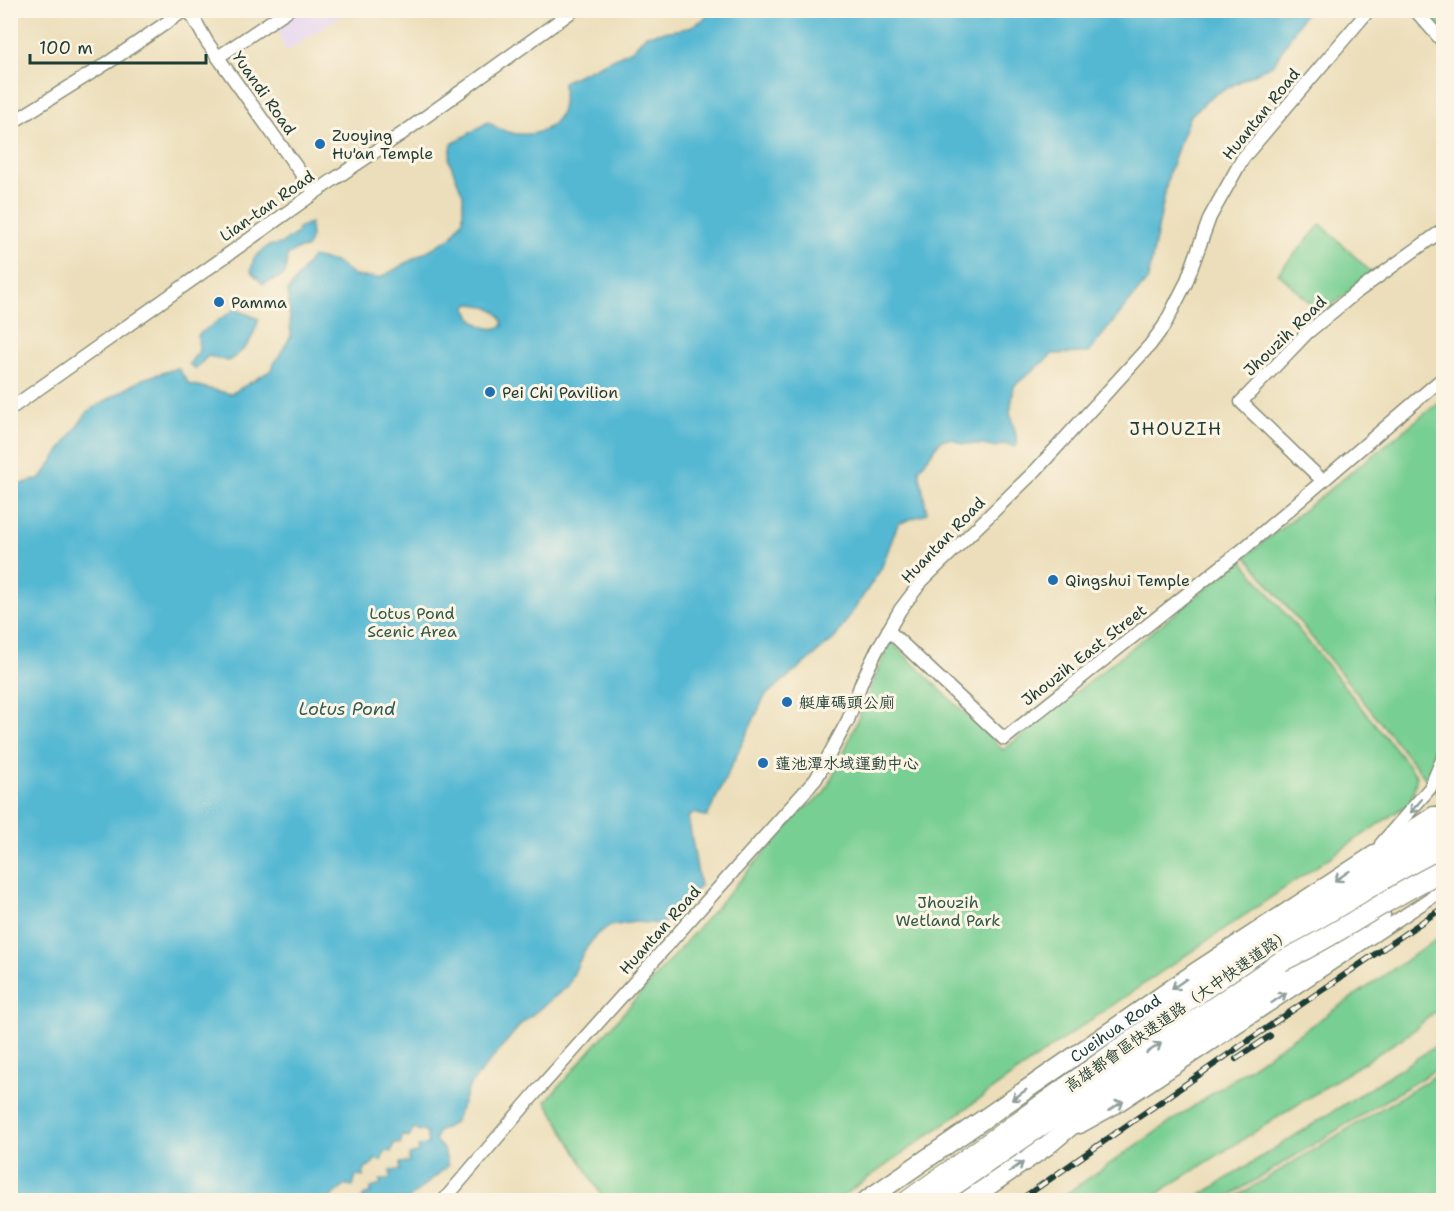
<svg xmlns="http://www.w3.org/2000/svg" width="1454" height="1211" font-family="'Shantell Sans','LXGW WenKai TC',sans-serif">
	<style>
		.built { fill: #e4d3f2 }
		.green { fill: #78cf93; stroke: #4c8664; stroke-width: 1.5 }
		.water { fill: #54b8d3; stroke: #3a7a84; stroke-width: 1.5; fill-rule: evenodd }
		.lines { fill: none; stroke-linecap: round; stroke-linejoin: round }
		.minor-casing { stroke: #868e77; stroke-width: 15 }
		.primary-casing { stroke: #868e77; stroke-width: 21 }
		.trunk-casing { stroke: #868e77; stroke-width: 22 }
		.minor { stroke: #fff; stroke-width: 12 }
		.primary { stroke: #fff; stroke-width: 18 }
		.trunk { stroke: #fff; stroke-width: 20 }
		.rail-casing { stroke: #1f3d34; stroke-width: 6 }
		.rail { stroke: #fcf5e5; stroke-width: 4; stroke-dasharray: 11; stroke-linecap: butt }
		.trunk-bridge-casing { stroke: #868e77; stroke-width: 22; stroke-linecap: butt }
		.trunk-bridge { stroke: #fff; stroke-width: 20 }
		.oneway { stroke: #8f9e9a }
		.poi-dot { fill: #1f6fb2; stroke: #fcf5e5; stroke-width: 2 }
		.labels { text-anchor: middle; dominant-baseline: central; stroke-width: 6; stroke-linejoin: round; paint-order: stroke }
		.street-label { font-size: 16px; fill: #1f3d34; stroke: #fcf5e5 }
		.poi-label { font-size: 16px; fill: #1f3d34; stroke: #fcf5e5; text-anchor: start }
		.park-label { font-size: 16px; fill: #315a47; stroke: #fcf5e5 }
		.neighbourhood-label { font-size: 18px; letter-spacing: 1.5px; fill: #1f3d34; stroke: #fcf5e5 }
		.water-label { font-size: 18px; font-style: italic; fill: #2c5c5c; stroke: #fcf5e5 }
	</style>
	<rect width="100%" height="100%" fill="#fcf5e5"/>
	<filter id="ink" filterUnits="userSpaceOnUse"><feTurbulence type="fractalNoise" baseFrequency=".0167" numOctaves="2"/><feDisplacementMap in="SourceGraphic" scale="12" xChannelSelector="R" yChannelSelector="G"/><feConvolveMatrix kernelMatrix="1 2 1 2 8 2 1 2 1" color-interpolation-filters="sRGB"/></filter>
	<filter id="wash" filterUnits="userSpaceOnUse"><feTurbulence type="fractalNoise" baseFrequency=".008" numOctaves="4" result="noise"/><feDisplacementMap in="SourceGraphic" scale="24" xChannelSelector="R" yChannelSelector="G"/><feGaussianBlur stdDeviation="1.35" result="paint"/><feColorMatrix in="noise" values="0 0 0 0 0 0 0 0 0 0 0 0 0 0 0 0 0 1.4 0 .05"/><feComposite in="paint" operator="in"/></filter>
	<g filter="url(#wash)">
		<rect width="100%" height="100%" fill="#ecdeba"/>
		<path class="built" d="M272 10 349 11 286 52Z"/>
		<path class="green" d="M1423 11H1443V33Z
			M1321 224 1373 274 1321 313 1278 273Z
			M1443 399V790L1438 794 1246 556Z
			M1242 560 1417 776 1411 802 1079 1028 837 1200H604L546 1101 800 812 823 795 842 757 890 641 1003 750Z
			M1443 935V1005L1409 1034 1147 1200H1057Z
			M1443 1039V1065L1223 1200H1193L1430 1050Z
			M1443 1071V1200H1231Z"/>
		<path class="water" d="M1054 10 1067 16 1079 10 1306 11 1274 64 1212 96 1189 117 1169 173 1148 279 1088 353 1053 354 1014 386 1010 413 1018 443 1015 447 1005 444 995 447 974 444H962L953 439 941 440 919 470 927 513 898 524 881 569 835 638 765 696 707 817 695 813 688 817 700 886 662 924 635 922 610 926 597 934 584 951 568 986 522 1023 470 1085 455 1122 438 1132 435 1140 444 1150 448 1166 407 1200H362L363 1196 371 1193V1188L381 1185 380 1180 391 1178 390 1171 400 1170V1163L409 1162V1155L419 1152 418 1147 428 1144 426 1132 413 1129 409 1137 403 1135 400 1144 394 1143 391 1152 385 1151 381 1161 375 1159 373 1164 365 1168 363 1177 356 1176 353 1186 346 1185 327 1200H11V487L41 478 88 411 143 379 178 368 189 384 231 394 270 371 291 336 288 291 312 257 335 262 356 276 380 278 452 237 463 219V195L449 160 452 144 488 122C510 138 544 141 560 115 565 107 563 91 563 82L632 50 646 35 688 28 705 19 710 11ZM472 304C485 305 503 311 503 326 487 334 473 322 466 309L468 305Z
			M310 223 311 237 307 248 298 249 287 256 285 275 263 284 251 271 254 258 268 246 281 244 297 233 298 228Z
			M235 309 259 319C252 341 247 349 228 361L208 356 195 369 189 364 199 351 198 335Z"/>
	</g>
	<g filter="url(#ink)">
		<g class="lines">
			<g class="minor-casing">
				<path id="minor" d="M189 10 207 42 315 193
					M1415 10 1444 43
					M218 57 288 10
					M10 124 112 60 185 10
					M10 409 333 180 403 133 574 10
					M1323 481 1241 402 1307 333 1353 295 1444 229
					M888 630 1004 739 1241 551 1444 377
					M1381 844 1430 788 1444 755
					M1080 1127 1116 1107 1444 889
					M444 1200 538 1090 816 779 848 720 862 681 877 650 900 610 922 581 1036 470 1150 345 1164 326 1186 283 1210 217 1243 158 1369 10"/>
			</g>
			<g class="primary-casing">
				<g id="primary">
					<path id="s1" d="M867 1200 1199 970 1434 816"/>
					<path d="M968 1200 1048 1145 1102 1100 1381 915"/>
				</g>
			</g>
			<g class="trunk-casing">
				<path id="trunk" d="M909 1200 1208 986 1398 856 1444 816
					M932 1200 1282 961 1313 935 1412 870 1444 842"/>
			</g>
			<use href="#minor" class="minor"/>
			<use href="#primary" class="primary"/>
			<use href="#trunk" class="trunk"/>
			<g class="rail-casing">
				<path id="rail" d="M1236 1059 1270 1036
					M1020 1200 1249 1040 1444 907"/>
			</g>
			<use href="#rail" class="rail"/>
			<g class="trunk-bridge-casing">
				<path id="trunk-bridge" d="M1282 961C1338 935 1388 897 1444 870"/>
			</g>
			<use href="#trunk-bridge" class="trunk-bridge"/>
		</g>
		<defs><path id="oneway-shaft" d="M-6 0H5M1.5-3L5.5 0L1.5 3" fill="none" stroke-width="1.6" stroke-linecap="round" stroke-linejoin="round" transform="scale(1.5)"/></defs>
		<g class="oneway">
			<use href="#oneway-shaft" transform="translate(1416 806) rotate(131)"/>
			<use href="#oneway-shaft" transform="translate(1342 876) rotate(146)"/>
			<use href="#oneway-shaft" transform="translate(1179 984) rotate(145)"/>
			<use href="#oneway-shaft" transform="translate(1279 998) rotate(-34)"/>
			<use href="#oneway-shaft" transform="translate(1154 1048) rotate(-34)"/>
			<use href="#oneway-shaft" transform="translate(1019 1095) rotate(145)"/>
			<use href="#oneway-shaft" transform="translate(1116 1106) rotate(-32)"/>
			<use href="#oneway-shaft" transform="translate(1016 1167) rotate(-35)"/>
		</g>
	</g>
	<g class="poi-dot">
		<circle cx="320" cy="144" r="6"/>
		<circle cx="219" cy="302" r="6"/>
		<circle cx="490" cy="392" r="6"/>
		<circle cx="1053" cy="580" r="6"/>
		<circle cx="787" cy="702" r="6"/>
		<circle cx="763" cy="763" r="6"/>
	</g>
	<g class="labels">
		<g class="street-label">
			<text transform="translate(264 93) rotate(55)">Yuandi Road</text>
			<text transform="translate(1261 114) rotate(-51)">Huantan Road</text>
			<text transform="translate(267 206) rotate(-35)">Lian-tan Road</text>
			<text transform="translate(1285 336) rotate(-44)">Jhouzih Road</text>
			<text transform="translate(943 540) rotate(-46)">Huantan Road</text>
			<text transform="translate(1084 655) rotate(-38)">Jhouzih East Street</text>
			<text transform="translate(660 930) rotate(-48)">Huantan Road</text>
			<text transform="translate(1178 1010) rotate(-35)">高雄都會區快速道路（大中快速道路）</text>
			<text stroke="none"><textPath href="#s1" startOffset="302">Cueihua Road</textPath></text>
		</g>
		<g class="poi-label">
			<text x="332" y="135">Zuoying<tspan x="332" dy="18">Hu'an Temple</tspan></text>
			<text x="231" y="302">Pamma</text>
			<text x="502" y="392">Pei Chi Pavilion</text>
			<text x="1065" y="580">Qingshui Temple</text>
			<text x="799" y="702">艇庫碼頭公廁</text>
			<text x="775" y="763">蓮池潭水域運動中心</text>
		</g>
		<g class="park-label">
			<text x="412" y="613">Lotus Pond<tspan x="412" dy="18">Scenic Area</tspan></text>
			<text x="948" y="902">Jhouzih<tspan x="948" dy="18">Wetland Park</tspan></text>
		</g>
		<g class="neighbourhood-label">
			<text x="1176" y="429">JHOUZIH</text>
		</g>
		<g class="water-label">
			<text x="347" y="709">Lotus Pond</text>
		</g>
	</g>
	<rect width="1454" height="1211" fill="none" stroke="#fcf5e5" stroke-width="36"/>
	<path d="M30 54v9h176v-9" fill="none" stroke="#1f3d34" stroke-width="3"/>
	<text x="39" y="54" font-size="18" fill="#1f3d34" stroke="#fcf5e5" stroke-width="4.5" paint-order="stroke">100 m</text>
</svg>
